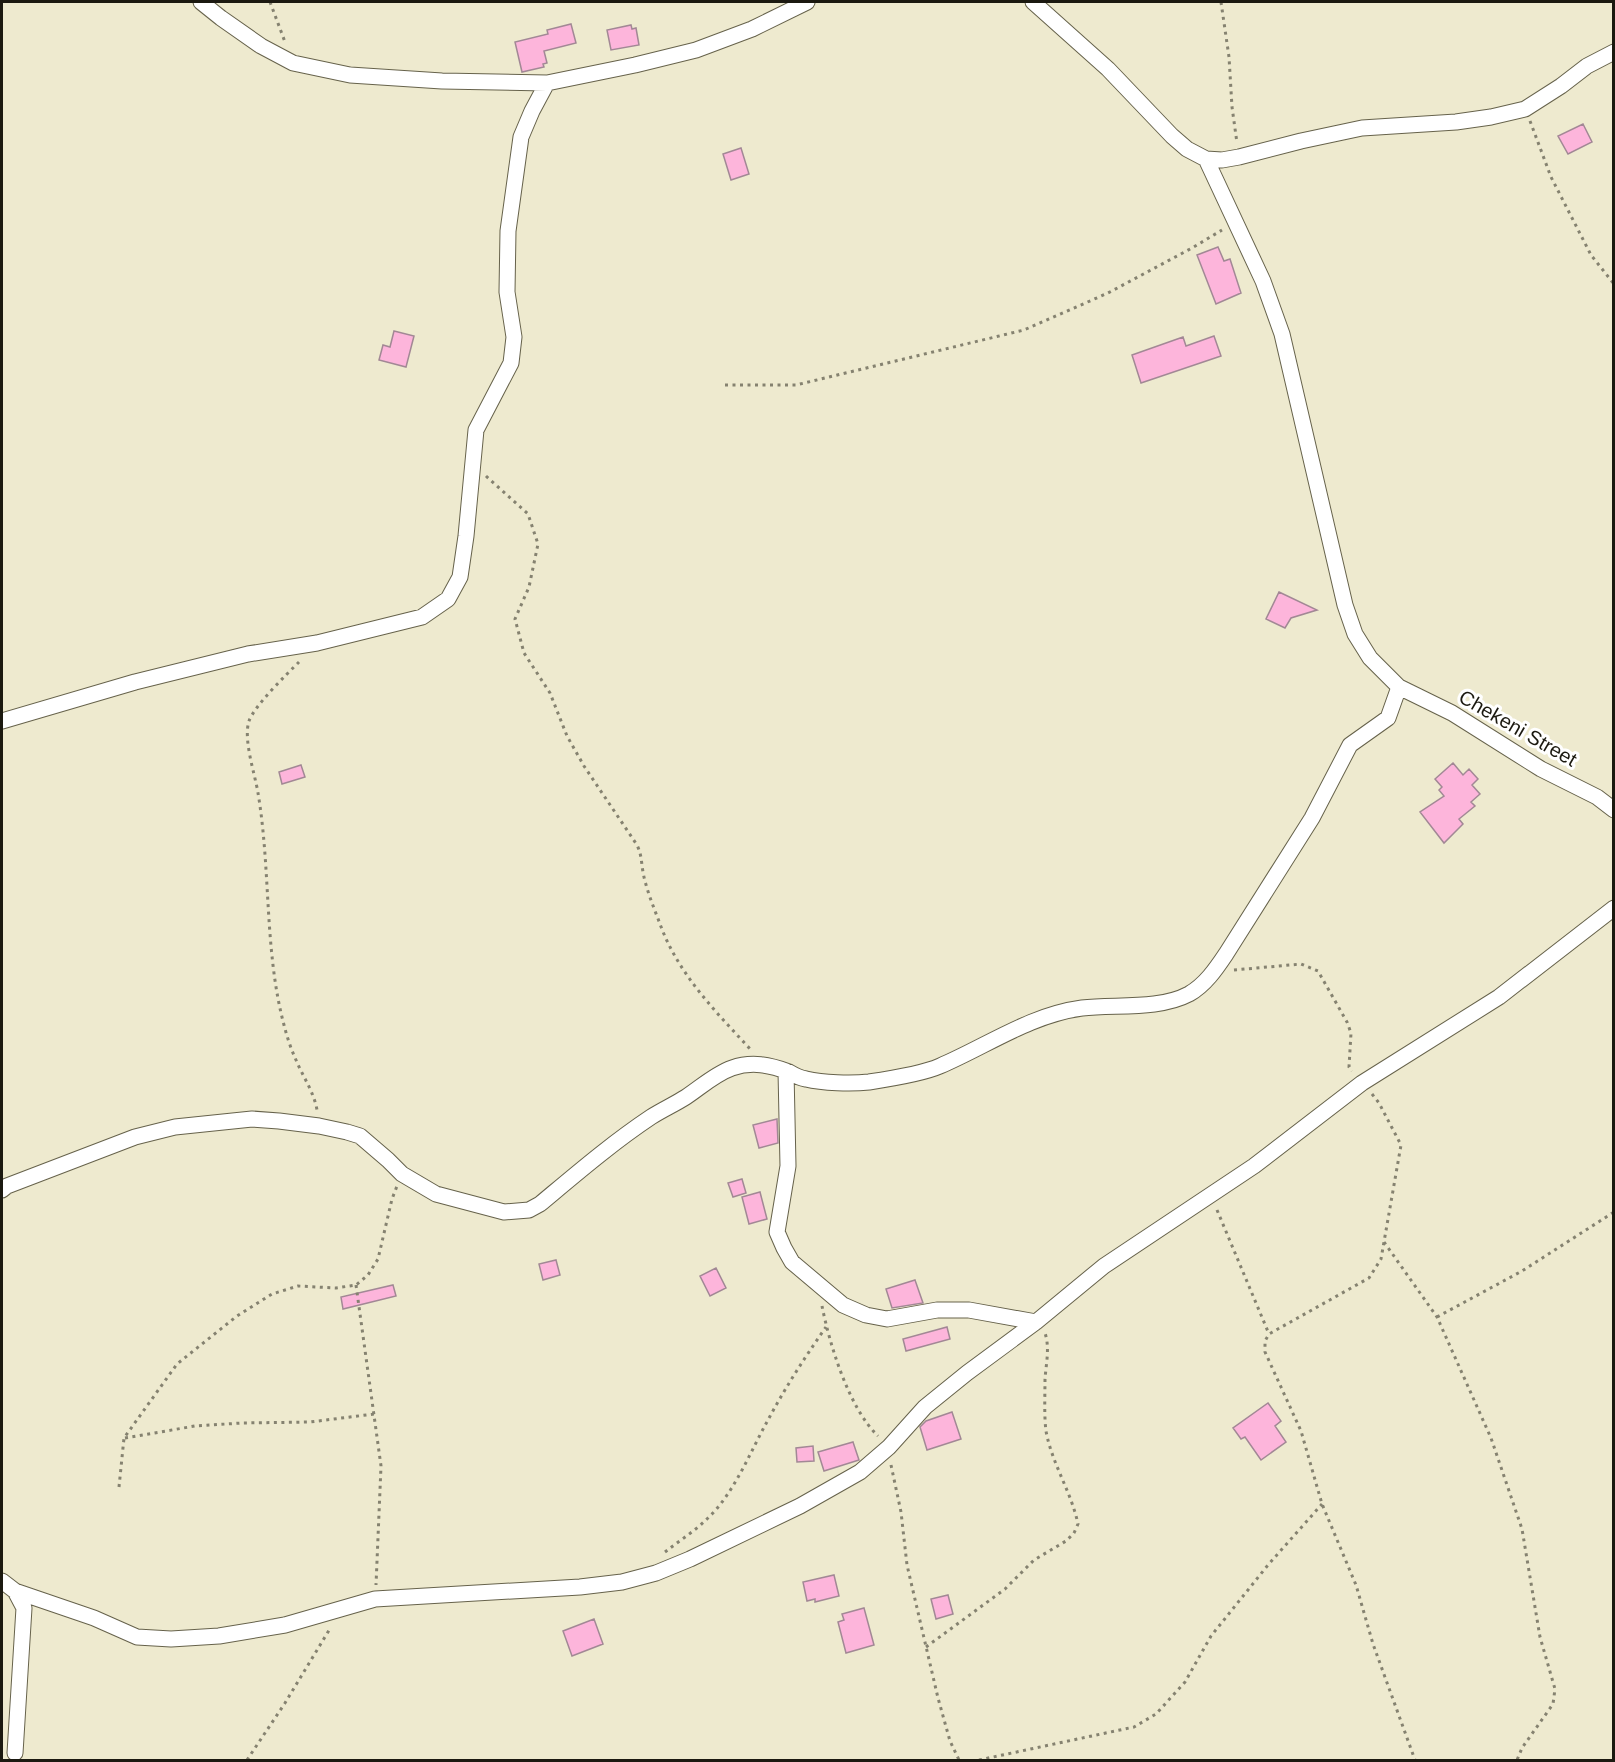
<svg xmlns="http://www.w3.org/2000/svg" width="1615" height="1762" font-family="Arial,sans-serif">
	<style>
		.building { fill: #fdb5db; stroke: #a28895; stroke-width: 1.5 }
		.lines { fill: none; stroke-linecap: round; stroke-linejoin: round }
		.street-casing { stroke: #66624b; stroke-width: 17 }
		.path { stroke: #858270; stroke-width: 3; stroke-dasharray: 3 4.5; stroke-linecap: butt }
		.street { stroke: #fff; stroke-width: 15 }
		.labels { text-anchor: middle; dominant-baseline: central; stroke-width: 6; stroke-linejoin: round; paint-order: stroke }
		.street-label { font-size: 20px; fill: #1b1910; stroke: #fff }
	</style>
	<rect width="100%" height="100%" fill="#eeeacf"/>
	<path class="building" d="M571 24 576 43 544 51 547 63 543 64 544 67 522 72 515 42 548 34 547 30Z
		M631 25 632 29 636 28 639 45 611 50 607 30Z
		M1583 124 1592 142 1568 154 1558 136Z
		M741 148 749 174 731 180 723 154Z
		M1218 247 1224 261 1230 259 1241 293 1216 304 1197 255Z
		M394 331 414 336 406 367 379 360 383 345 390 347Z
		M1214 336 1221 356 1141 383 1132 355 1183 337 1186 346Z
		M1279 592 1317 610 1291 618 1285 628 1266 619Z
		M1453 763 1463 775 1469 769 1478 779 1472 785 1480 794 1471 802 1475 806 1459 819 1463 824 1444 843 1420 812 1444 796 1439 790 1442 787 1435 779Z
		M301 765 305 777 282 784 279 772Z
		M777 1119 778 1143 759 1148 753 1125Z
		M742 1179 746 1193 733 1197 728 1183Z
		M760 1192 767 1219 749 1224 742 1197Z
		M556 1260 560 1275 543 1280 539 1264Z
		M716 1268 726 1288 710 1296 700 1276Z
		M915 1280 923 1303 892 1308 886 1289Z
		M393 1285 396 1296 343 1309 341 1297Z
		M947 1327 950 1339 906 1351 903 1339Z
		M1268 1403 1281 1421 1275 1426 1286 1442 1261 1460 1245 1437 1241 1439 1233 1428Z
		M952 1412 961 1439 927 1450 920 1427 926 1421Z
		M853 1442 859 1460 824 1471 818 1452Z
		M813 1446 814 1461 797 1462 796 1448Z
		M834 1575 839 1596 815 1602V1599L807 1601 803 1582Z
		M948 1595 953 1614 936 1619 931 1599Z
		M864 1608 874 1645 846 1653 838 1622 844 1620 842 1614Z
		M594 1619 603 1644 572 1656 563 1631Z"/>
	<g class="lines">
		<g class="street-casing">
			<path id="street" d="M201 2 221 18 261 46 293 63 350 75 442 81 547 83 635 65 696 50 752 29 807 2
				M1033 2 1108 69 1172 136 1187 149 1206 159 1222 160 1239 157 1301 141 1362 128 1456 122 1491 117 1525 109 1561 86 1587 66 1614 52
				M1206 159 1263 281 1282 334 1345 605 1355 634 1370 658 1399 687 1452 713 1541 769 1597 797 1614 810
				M2 721 135 682 248 654 317 643 422 617 448 599 460 577 466 536 476 430 511 363 514 337 507 292 508 231 521 137 532 111 547 83
				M786 1071 788 1166 777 1232 784 1248 792 1262 843 1305 866 1315 887 1319 937 1310H969L1036 1322
				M2 1190 7 1186 135 1137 175 1127 252 1119 279 1121 319 1126 347 1132 360 1136 388 1160 402 1174 436 1194 504 1212 529 1210 540 1204C576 1174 612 1143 651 1117 662 1110 675 1104 686 1097 701 1087 715 1074 732 1068 752 1061 770 1065 789 1072 794 1075 800 1078 806 1079 823 1083 851 1084 869 1082 889 1079 922 1074 940 1066 987 1046 1030 1015 1082 1008 1115 1004 1159 1010 1189 994 1205 985 1216 969 1226 954L1312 818 1350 745 1388 718 1399 687
				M2 1581 15 1591 24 1608 15 1753
				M15 1591 94 1618 137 1637 171 1639 219 1636 285 1625 375 1599 580 1587 622 1582 656 1573 690 1559 800 1506 860 1472 889 1447 925 1407 967 1373 1036 1322 1104 1266 1254 1166 1362 1083 1499 997 1614 908"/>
		</g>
		<path class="path" d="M270 2 285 42
			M1221 2 1229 57 1232 107 1237 143
			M1530 121 1551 177 1591 255 1614 284
			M725 385H796L1024 330 1108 293 1192 248 1222 230
			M486 476 528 514 538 544 529 587 515 619 524 653 550 693 567 736 584 766 637 845C642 856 641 861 643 872 646 889 654 908 660 924 678 974 716 1012 751 1050
			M299 662C286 675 255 705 249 721 243 740 255 774 258 793 271 870 264 950 284 1025 287 1037 291 1049 296 1060 303 1077 314 1092 317 1110
			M1234 970 1301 964 1318 971 1347 1022 1351 1033 1349 1067 1352 1071
			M1372 1094 1379 1103 1401 1145 1381 1259 1369 1278 1269 1334 1265 1341V1352L1301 1431 1322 1504 1356 1585 1373 1644 1415 1760
			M1217 1210 1269 1334
			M1384 1242 1437 1317 1491 1438 1522 1529 1540 1637 1555 1689 1553 1704 1522 1748 1517 1760
			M356 1285 381 1466 376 1585
			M822 1306C830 1346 849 1408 878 1436
			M1437 1317 1522 1271 1614 1212
			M125 1438 195 1426 242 1423 310 1422 374 1414
			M891 1465 901 1512 907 1565 938 1698 950 1741 959 1760
			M119 1487 124 1438 177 1364 237 1316 272 1294 298 1286 336 1288 356 1285 368 1275 378 1259 392 1199 397 1186
			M665 1552C679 1541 695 1531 708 1518 735 1492 750 1452 768 1420 785 1388 805 1357 826 1327
			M926 1647 1005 1589 1034 1560 1066 1541 1074 1533 1078 1524C1071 1491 1052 1464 1046 1431 1044 1415 1045 1396 1045 1379 1046 1364 1050 1348 1045 1333
			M247 1760 285 1703 331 1627
			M979 1760 1134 1727 1156 1714 1185 1682 1211 1636 1268 1565 1322 1504"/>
		<use href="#street" class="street"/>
	</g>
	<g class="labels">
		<g class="street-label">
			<text transform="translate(1518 728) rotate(30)">Chekeni Street</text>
		</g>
	</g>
	<rect width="1615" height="1762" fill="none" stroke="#1b1910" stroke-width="6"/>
</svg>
